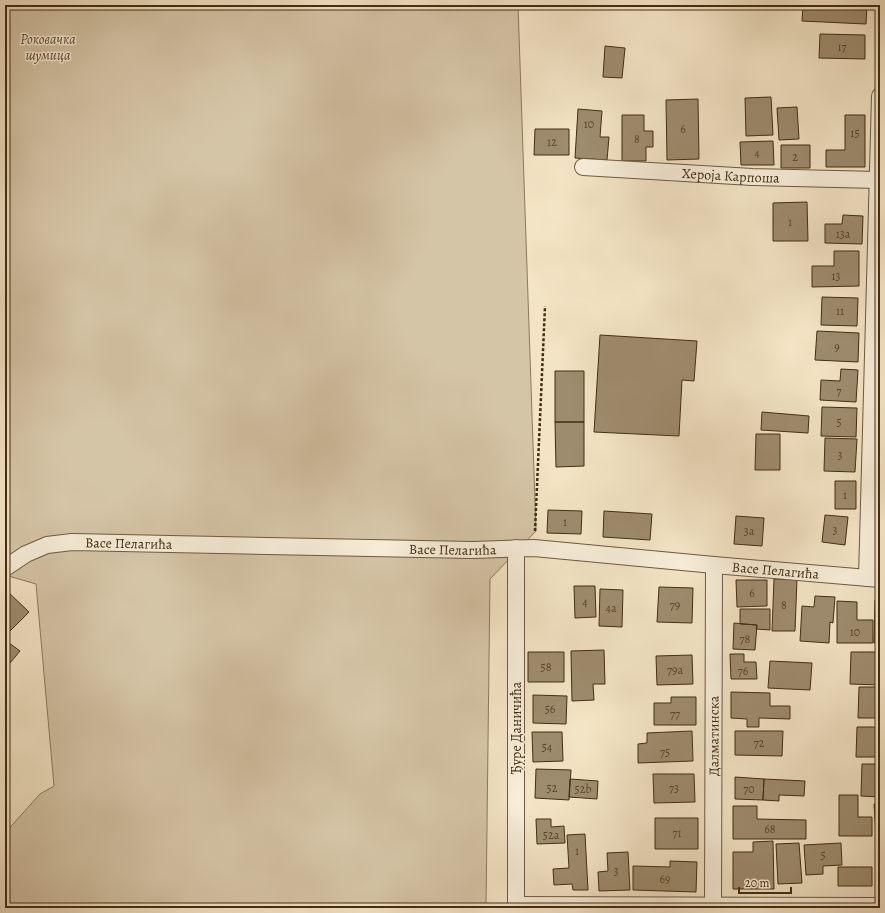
<svg xmlns="http://www.w3.org/2000/svg" width="885" height="913" font-family="Alegreya,serif">
	<style>
		.green { fill: #d5c5a7; stroke: #8c795c }
		.building { fill: #9e8c6f; stroke: #422d12 }
		.lines { fill: none; stroke-linecap: round; stroke-linejoin: round }
		.street-casing { stroke: #6e5b3f; stroke-width: 18 }
		.path { stroke: #422d12; stroke-width: 2.5; stroke-dasharray: 3 2; stroke-linecap: butt }
		.street { stroke: #f7edd9; stroke-width: 16 }
		.labels { text-anchor: middle; dominant-baseline: central; stroke-width: 3; stroke-linejoin: round; paint-order: stroke }
		.number-label { font-size: 12px; fill: #594529 }
		.park-label { font-size: 14px; font-style: italic; fill: #5f4b30; stroke: #f7edd9 }
		.street-label { font-size: 14px; fill: #422d12; stroke: #f7edd9 }
	</style>
	<rect width="100%" height="100%" fill="#f3e4c5"/>
	<filter id="stains"><feTurbulence type="fractalNoise" baseFrequency=".005" numOctaves="4"/><feColorMatrix values="0 0 0 0 .2 0 0 0 0 .09 0 0 0 0 .02 0 0 0 .5 -.17"/></filter>
	<radialGradient id="worn" r=".72"><stop offset=".6" stop-color="#630" stop-opacity="0"/><stop offset="1" stop-color="#630" stop-opacity=".3"/></radialGradient>
	<path class="green" d="M5 5H518L536 531 490 579 486 908H5V833L40 794 54 786 36 584 5 575Z"/>
	<path class="building" d="M803 5H867L866 24 802 21Z
		M820 34 865 35V59L819 58Z
		M605 46 625 48 622 78 603 77Z
		M771 97 773 135 746 136 745 98Z
		M698 99 699 159 667 160 666 100Z
		M797 107 799 139 779 140 777 108Z
		M578 109 602 111 600 137H609L607 160 575 158Z
		M622 115H644V131H653V147H646V161H622Z
		M845 115H865V167H826V150H845Z
		M535 129H569V155H534Z
		M773 141 774 165H741L740 142Z
		M781 145H810V168H781Z
		M807 202 808 241H773V203Z
		M843 215 863 216 862 244 825 243V224H842Z
		M834 251H859V286L812 287V266H834Z
		M822 297 858 298 857 326 821 325Z
		M817 331 859 333 858 362 815 360Z
		M600 335 697 341 694 381 682 380 679 436 594 432Z
		M841 369 858 370 856 402 820 400 821 380 840 381Z
		M555 371H584V422H555Z
		M822 407 857 408 856 437 821 436Z
		M762 412 809 416 808 433 761 430Z
		M555 422H584V466L556 467Z
		M756 434H780V470H755Z
		M825 438 857 439 855 472 824 471Z
		M835 481H856V509H835Z
		M548 510 582 511 581 534 547 533Z
		M604 511 652 514 650 540 603 537Z
		M825 515 848 517 845 545 822 542Z
		M736 516 764 518 762 546 734 544Z
		M774 579H797L795 631H772Z
		M736 580H767V606L737 607Z
		M574 586H595L596 617 575 618Z
		M659 587 693 588 692 623 657 622Z
		M5 589 29 612 10 631 5 627Z
		M600 589 623 590 622 627 599 626Z
		M815 596 835 597 833 623 830 622 829 643 800 641 802 606 814 607Z
		M875 600H880V643H874Z
		M837 601 857 602V620H873V643H837Z
		M740 609H770V630L756 629 757 625 740 624Z
		M734 623 757 625 755 650 733 649Z
		M5 640 20 651 5 669Z
		M604 650 605 684H593L594 700 572 701 571 651Z
		M528 652H564V682H528Z
		M851 652H880V685L850 684Z
		M730 654H744V662H756L757 679H731Z
		M692 655 693 684 657 685 656 656Z
		M770 661 812 663 810 690 768 688Z
		M859 687H880V718H858Z
		M731 692 770 693V706H790V719L759 718V727H747V719L731 718Z
		M533 695 567 696 566 724 533 723Z
		M671 697H696V725H654V703H671Z
		M857 727H880V757H856Z
		M692 731 693 761 638 763V744L647 743V733Z
		M735 731H783L782 756 735 755Z
		M532 732H562L563 761 533 762Z
		M862 764H880V797L861 796Z
		M536 769 571 770 569 800 535 798Z
		M653 774H694L695 802 654 803Z
		M735 777 764 779 763 800 735 799Z
		M570 779 598 781 597 799 569 797Z
		M764 779 805 781 804 796 779 795V801L763 800Z
		M839 795H858V817H872V836H839Z
		M874 804H880V834H876Z
		M733 806H757V819L806 820V839H733Z
		M655 818H698V849H655Z
		M536 819H551V827L564 826 565 843 537 844Z
		M585 834 588 890H573L572 884 554 885 553 869 569 868 567 835Z
		M773 841 774 889H733V852H753V842Z
		M799 843 802 883 778 884 776 844Z
		M841 843 842 865 823 866V874L806 875 804 845Z
		M628 852 630 890 599 891 598 872 608 871 607 853Z
		M670 861 697 862 696 892 633 890V866L670 867Z
		M838 867H872V886H838Z"/>
	<g class="lines">
		<g class="street-casing">
			<g id="street">
				<path id="s1" d="M583 167 752 177 878 180"/>
				<path d="M516 548V908"/>
				<path id="s2" d="M5 568 26 554 47 545 72 542 473 550 534 548 714 565 880 579"/>
				<path d="M867 578 880 96"/>
				<path d="M516 905 880 906"/>
				<path id="s3" d="M713 908 714 565"/>
			</g>
		</g>
		<path class="path" d="M535 531 545 306"/>
		<use href="#street" class="street"/>
	</g>
	<g class="labels">
		<g class="number-label">
			<text x="842" y="47">17</text>
			<text x="589" y="124">10</text>
			<text x="683" y="129">6</text>
			<text x="855" y="133">15</text>
			<text x="637" y="139">8</text>
			<text x="552" y="142">12</text>
			<text x="757" y="153">4</text>
			<text x="795" y="157">2</text>
			<text x="790" y="222">1</text>
			<text x="843" y="234">13a</text>
			<text x="836" y="276">13</text>
			<text x="840" y="311">11</text>
			<text x="837" y="347">9</text>
			<text x="839" y="391">7</text>
			<text x="839" y="422">5</text>
			<text x="840" y="455">3</text>
			<text x="845" y="495">1</text>
			<text x="565" y="522">1</text>
			<text x="835" y="530">3</text>
			<text x="749" y="531">3a</text>
			<text x="752" y="593">6</text>
			<text x="585" y="602">4</text>
			<text x="675" y="605">79</text>
			<text x="784" y="605">8</text>
			<text x="611" y="608">4a</text>
			<text x="855" y="632">10</text>
			<text x="745" y="639">78</text>
			<text x="546" y="667">58</text>
			<text x="675" y="670">79a</text>
			<text x="743" y="671">76</text>
			<text x="550" y="709">56</text>
			<text x="675" y="714">77</text>
			<text x="759" y="743">72</text>
			<text x="547" y="747">54</text>
			<text x="665" y="752">75</text>
			<text x="552" y="788">52</text>
			<text x="674" y="788">73</text>
			<text x="583" y="789">52b</text>
			<text x="749" y="789">70</text>
			<text x="770" y="829">68</text>
			<text x="677" y="833">71</text>
			<text x="551" y="835">52a</text>
			<text x="577" y="851">1</text>
			<text x="823" y="855">5</text>
			<text x="616" y="871">3</text>
			<text x="665" y="879">69</text>
		</g>
		<g class="park-label">
			<text x="48" y="39">Роковачка<tspan x="48" dy="16">шумица</tspan></text>
		</g>
		<g class="street-label">
			<text stroke="none"><textPath href="#s1" startOffset="148">Хероја Карпоша</textPath></text>
			<text stroke="none"><textPath href="#s2" startOffset="130">Васе Пелагића</textPath></text>
			<text stroke="none"><textPath href="#s2" startOffset="454">Васе Пелагића</textPath></text>
			<text stroke="none"><textPath href="#s2" startOffset="778">Васе Пелагића</textPath></text>
			<text transform="translate(516 728) rotate(-90)">Ђуре Даничића</text>
			<text stroke="none"><textPath href="#s3" startOffset="172">Далматинска</textPath></text>
		</g>
	</g>
	<rect width="885" height="913" fill="none" stroke="#f3e4c5" stroke-width="20"/>
	<rect x="6" y="6" width="873" height="901" fill="none" stroke="#422d12" stroke-width="2"/>
	<rect x="10" y="10" width="865" height="893" fill="none" stroke="#422d12"/>
	<path d="M739 887v6h52v-6" fill="none" stroke="#422d12" stroke-width="2"/>
	<text x="745" y="887" font-size="12" fill="#422d12" stroke="#f7edd9" stroke-width="3" paint-order="stroke">20 m</text>
	<rect width="100%" height="100%" filter="url(#stains)"/>
	<rect width="100%" height="100%" fill="url(#worn)"/>
</svg>
